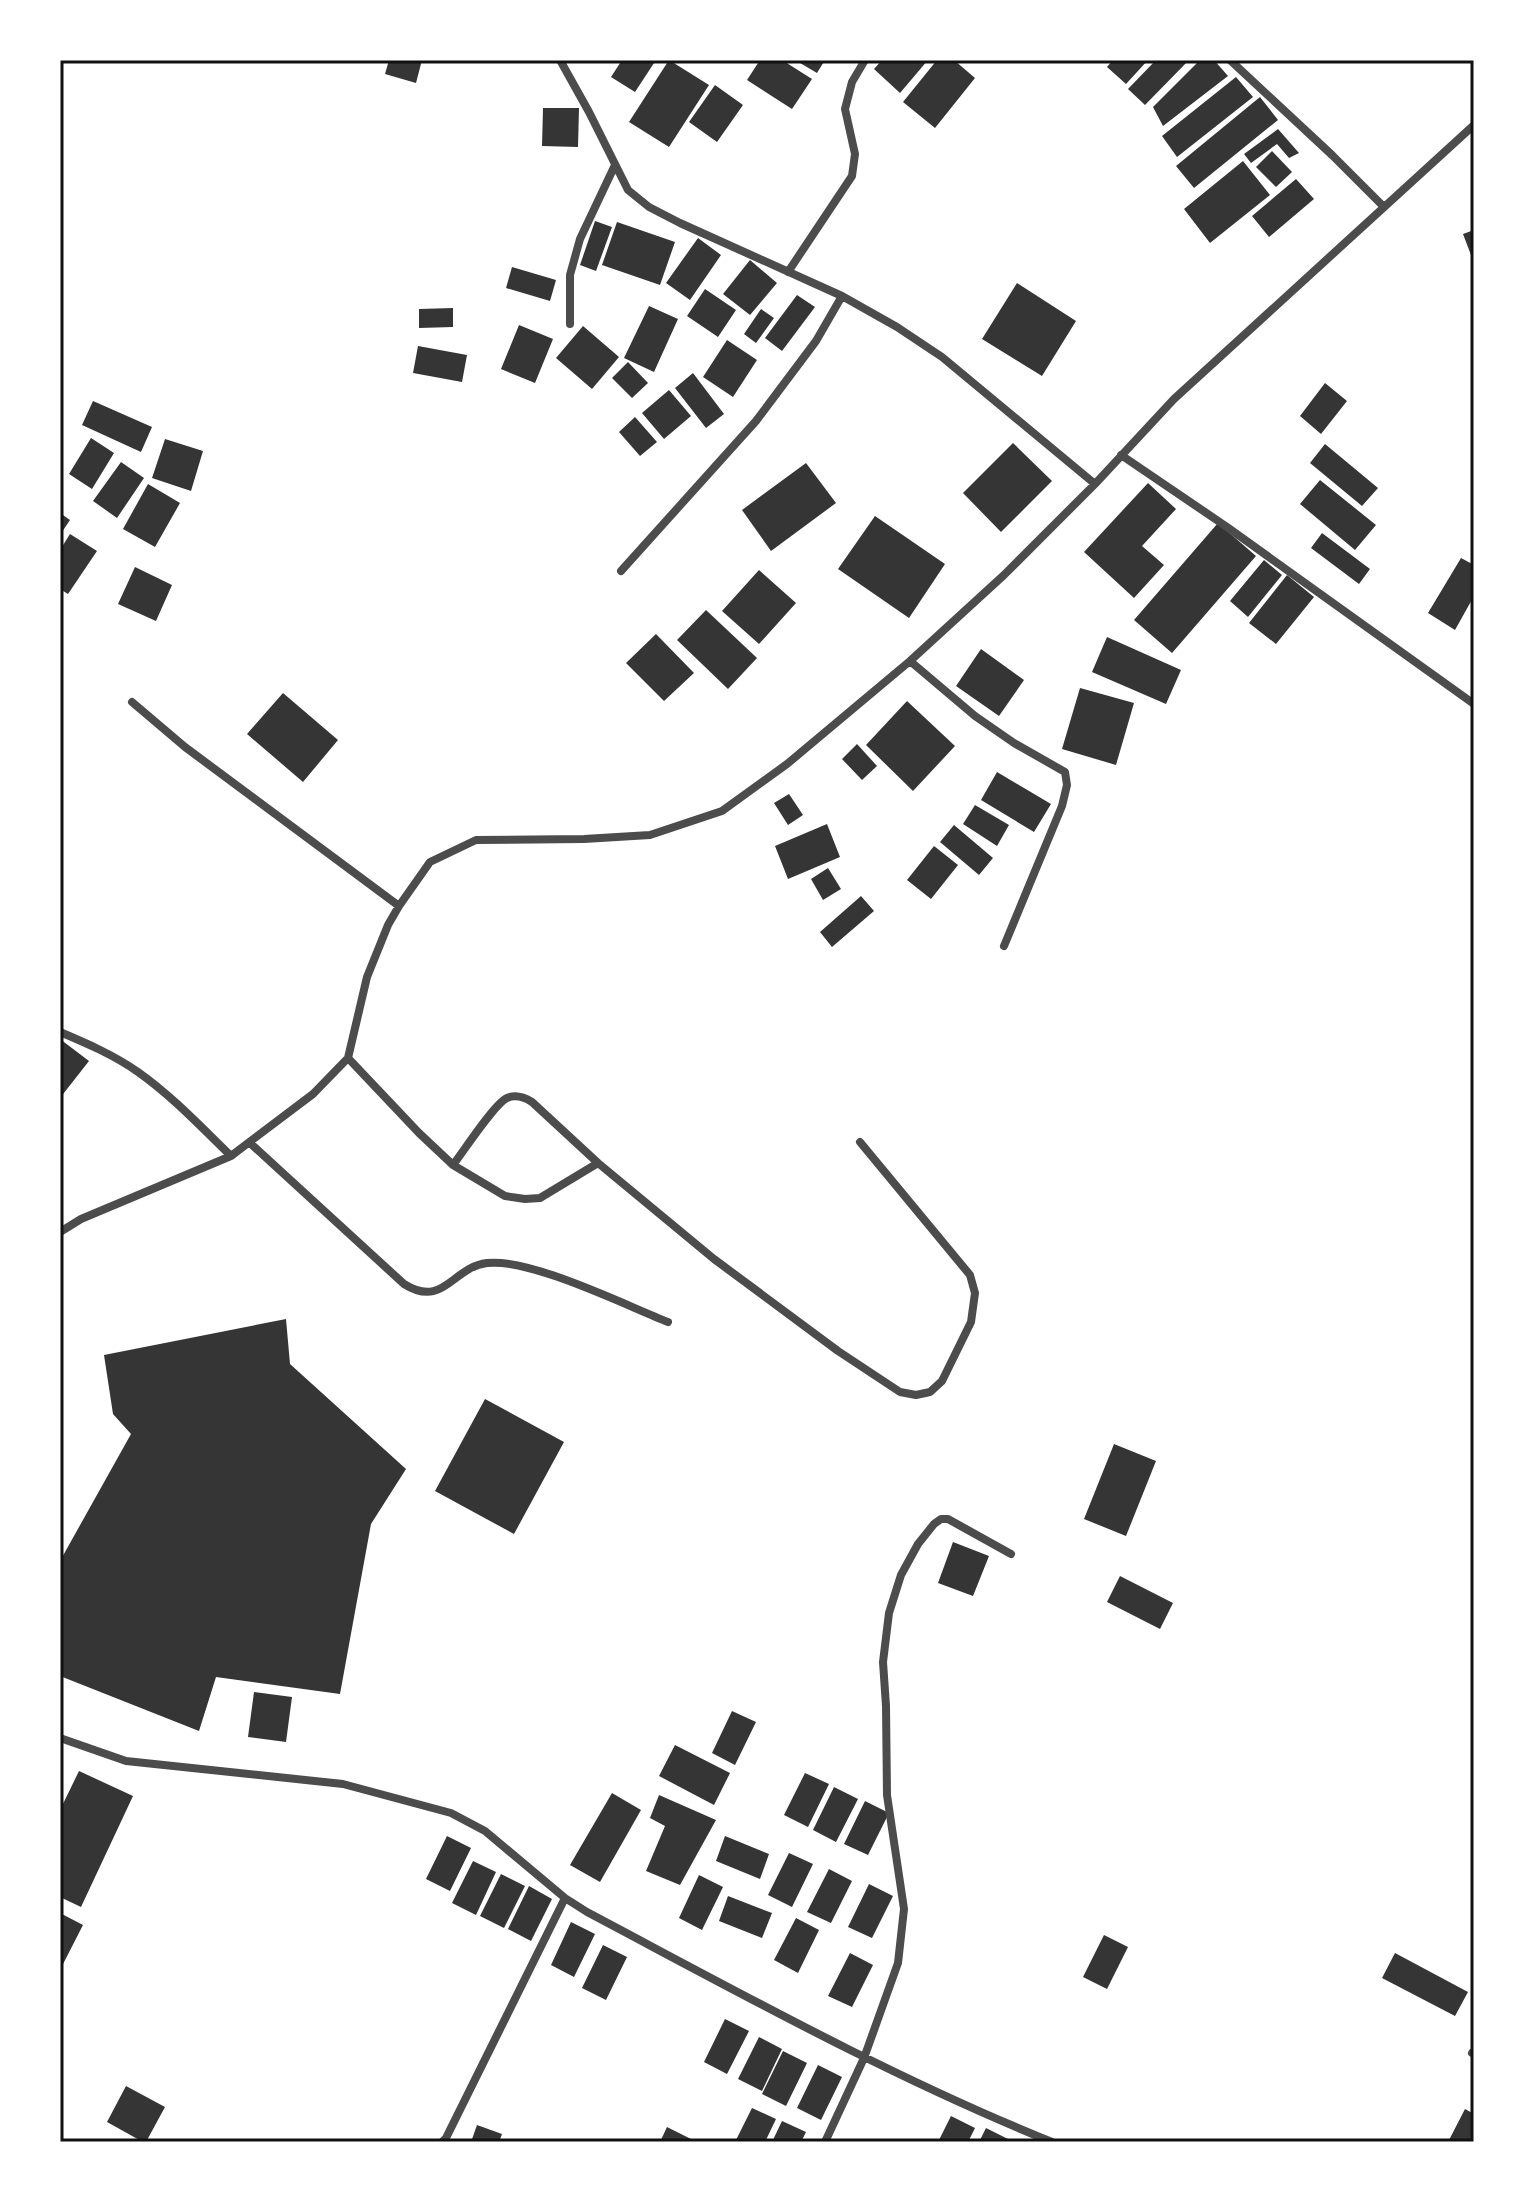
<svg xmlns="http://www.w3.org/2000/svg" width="1534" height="2202" font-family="'Archivo Narrow',sans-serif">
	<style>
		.building { fill: #353535 }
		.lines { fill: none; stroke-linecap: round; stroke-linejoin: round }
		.minor { stroke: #4c4c4c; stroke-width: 8 }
		.neatline { fill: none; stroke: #111; stroke-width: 3 }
	</style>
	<rect width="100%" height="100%" fill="#fff"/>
	<path class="building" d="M389 60H422L416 83 385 74Z
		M622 60H656L635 92 611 77Z
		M669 60 709 85 669 147 629 122Z
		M760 60H782L812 79 792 109 747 80Z
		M795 60H825L817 73Z
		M882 60H928L900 93 874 69Z
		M937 60H954L975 78 935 128 903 102Z
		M1113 60H1148L1126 84 1107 67Z
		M1156 60H1189L1145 105 1128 89Z
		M1200 60H1214L1228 76 1163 126 1153 107Z
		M1236 77 1253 97 1177 157 1162 136Z
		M715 85 743 105 717 142 689 122Z
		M1260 97 1278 120 1194 188 1176 166Z
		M543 108H579L578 147 542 146Z
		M1278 129 1299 153 1289 158 1277 144 1251 163 1244 154Z
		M1272 151 1292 172 1276 187 1256 167Z
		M1243 161 1270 195 1210 243 1184 209Z
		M1296 179 1314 199 1269 237 1252 216Z
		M595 221 612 227 596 271 580 265Z
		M617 222 675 242 660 285 602 265Z
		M1474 230V263L1463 234Z
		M698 238 721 255 690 300 666 283Z
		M750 260 777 283 750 315 723 294Z
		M512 267 556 280 550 301 506 288Z
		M1017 283 1076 321 1042 376 982 339Z
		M705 289 736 310 718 337 687 316Z
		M797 295 815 307 782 351 765 338Z
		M649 306 678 319 654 372 624 358Z
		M453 308V327L419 328V309Z
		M761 309 774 318 756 343 744 334Z
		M519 325 553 339 535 383 501 369Z
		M583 326 619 357 592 389 556 358Z
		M727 340 757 360 733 397 703 377Z
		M418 346 467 355 462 382 413 373Z
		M628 362 648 383 632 398 612 378Z
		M693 373 724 414 706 428 675 388Z
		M1325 383 1347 401 1321 434 1300 416Z
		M669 390 691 416 664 439 642 413Z
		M93 401 152 427 141 452 82 425Z
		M635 417 657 442 640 456 619 432Z
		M91 438 114 453 92 489 69 474Z
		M165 439 203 451 191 491 152 478Z
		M1013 443 1052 481 1001 532 963 493Z
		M1325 444 1378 488 1362 506 1310 463Z
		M121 462 144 478 117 518 93 501Z
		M806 463 836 503 771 551 742 510Z
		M1320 480 1376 525 1355 550 1300 504Z
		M1148 483 1176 509 1142 546 1164 565 1134 598 1084 552Z
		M148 484 180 503 155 547 123 529Z
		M60 513 70 520 60 535Z
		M875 516 945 564 909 618 838 569Z
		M1218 523 1256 556 1172 653 1134 620Z
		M1322 533 1370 569 1359 584 1311 548Z
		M70 534 97 551 68 594 60 589V550Z
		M1461 558 1474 565V596L1455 630 1428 613Z
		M1264 560 1282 575 1248 617 1230 601Z
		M135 567 172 585 156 621 118 604Z
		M759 570 796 603 759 644 722 611Z
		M1287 575 1314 597 1276 644 1249 623Z
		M706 610 757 658 728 689 677 640Z
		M656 634 694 673 664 701 626 663Z
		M1107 637 1181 670 1166 704 1092 672Z
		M981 649 1024 680 999 716 956 686Z
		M1080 688 1134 703 1116 765 1062 749Z
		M283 693 338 740 303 782 247 734Z
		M907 701 955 746 913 791 866 745Z
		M857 744 877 766 862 780 842 759Z
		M997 772 1051 804 1034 832 981 800Z
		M789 794 803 815 788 825 774 803Z
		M975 805 1009 825 997 846 963 824Z
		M827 824 840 857 788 879 775 846Z
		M954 825 993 858 979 875 940 842Z
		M934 846 958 865 931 899 907 880Z
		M828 868 841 889 823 900 811 879Z
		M861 896 874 911 832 947 820 932Z
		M60 1039 89 1061 60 1098Z
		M286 1319 290 1364 406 1469 371 1524 340 1694 216 1677 199 1731 60 1676V1561L131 1434 113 1414 104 1355Z
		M485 1399 564 1442 514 1534 435 1491Z
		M1114 1444 1156 1461 1126 1536 1084 1519Z
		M953 1542 989 1556 973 1596 938 1583Z
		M1120 1576 1173 1603 1160 1629 1107 1602Z
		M254 1692 292 1697 286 1742 248 1737Z
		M732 1711 756 1722 735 1765 712 1753Z
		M675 1745 730 1773 714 1805 659 1776Z
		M79 1771 133 1796 81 1907 60 1897V1810Z
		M805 1773 829 1784 808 1827 784 1815Z
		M834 1787 858 1799 836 1842 813 1830Z
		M612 1793 641 1810 600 1882 570 1865Z
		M659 1795 716 1820 680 1885 646 1871 665 1826 650 1818Z
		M865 1801 889 1813 868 1855 844 1844Z
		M447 1836 471 1848 450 1891 426 1879Z
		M725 1836 769 1854 760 1879 716 1861Z
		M789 1853 813 1864 792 1907 768 1895Z
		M473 1861 496 1872 476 1915 452 1903Z
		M829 1869 852 1881 831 1923 807 1912Z
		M501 1874 525 1886 504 1928 480 1916Z
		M699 1875 723 1887 702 1930 679 1918Z
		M869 1884 893 1896 872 1938 848 1927Z
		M529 1886 552 1899 531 1941 508 1929Z
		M728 1896 772 1913 762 1938 719 1921Z
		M60 1913 83 1925 60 1970Z
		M796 1918 819 1930 798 1973 774 1960Z
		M571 1922 595 1934 574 1977 551 1965Z
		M1104 1935 1128 1947 1107 1989 1083 1977Z
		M603 1945 627 1957 606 2000 582 1988Z
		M850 1953 873 1965 852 2007 828 1996Z
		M1395 1953 1468 1992 1455 2016 1382 1978Z
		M725 2019 749 2031 727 2074 704 2062Z
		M759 2037 782 2049 762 2091 738 2079Z
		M783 2051 807 2063 786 2106 762 2094Z
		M818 2065 842 2077 821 2120 797 2108Z
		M126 2086 165 2107 146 2142H143L107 2122Z
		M752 2108 776 2119 765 2142H735Z
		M1465 2109 1474 2114V2141L1448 2142Z
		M951 2116 975 2128 968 2142H938Z
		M782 2121 806 2132 801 2142H772Z
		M477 2125 502 2134 499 2142H471Z
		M667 2127 691 2139 689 2142H660Z
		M986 2128 1010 2140 1009 2142H979Z"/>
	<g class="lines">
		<path class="minor" d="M560 60 589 112 628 190 649 207 680 223 842 296 897 327 942 357 1095 484
			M1230 60 1332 155 1384 207
			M788 272 852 176 855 154 845 109 852 82 865 60
			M570 324V275L580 239 615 165
			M1121 455 1227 527 1474 704
			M621 571 756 421 816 341 842 296
			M910 661 975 716 1014 743 1065 772 1067 785 1062 806 1004 946
			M132 702 185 747 399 906
			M60 1032C86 1043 114 1055 138 1072 172 1096 201 1127 231 1156
			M348 1058 419 1133 453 1165C463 1152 495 1103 507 1098 516 1094 524 1097 532 1102L598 1163 714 1259 838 1351 900 1392 916 1395 930 1392 942 1381 971 1322 975 1293 970 1275 860 1142
			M250 1143 404 1284C444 1309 452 1267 487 1263 530 1258 625 1305 668 1322
			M453 1165 505 1196 525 1199 540 1198 598 1163
			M60 1232 81 1219 231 1156 313 1094 348 1058 367 977 388 925 399 906 430 862 476 840 584 839 650 835 722 811 787 764 910 661 1004 575 1095 484 1174 399 1474 125
			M60 1738 126 1761 343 1784 451 1813 485 1831 565 1898 587 1912C740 1993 891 2077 1052 2142
			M1472 2053 1474 2054
			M442 2142 446 2138 565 1898
			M825 2142 864 2058 898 1963 904 1909 887 1795 886 1706 883 1662 889 1613 901 1575 918 1544 934 1524 941 1519H948L1011 1554"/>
	</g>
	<rect width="1534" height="2202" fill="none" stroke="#ffffff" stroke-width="124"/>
	<rect x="62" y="62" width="1410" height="2078" class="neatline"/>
</svg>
